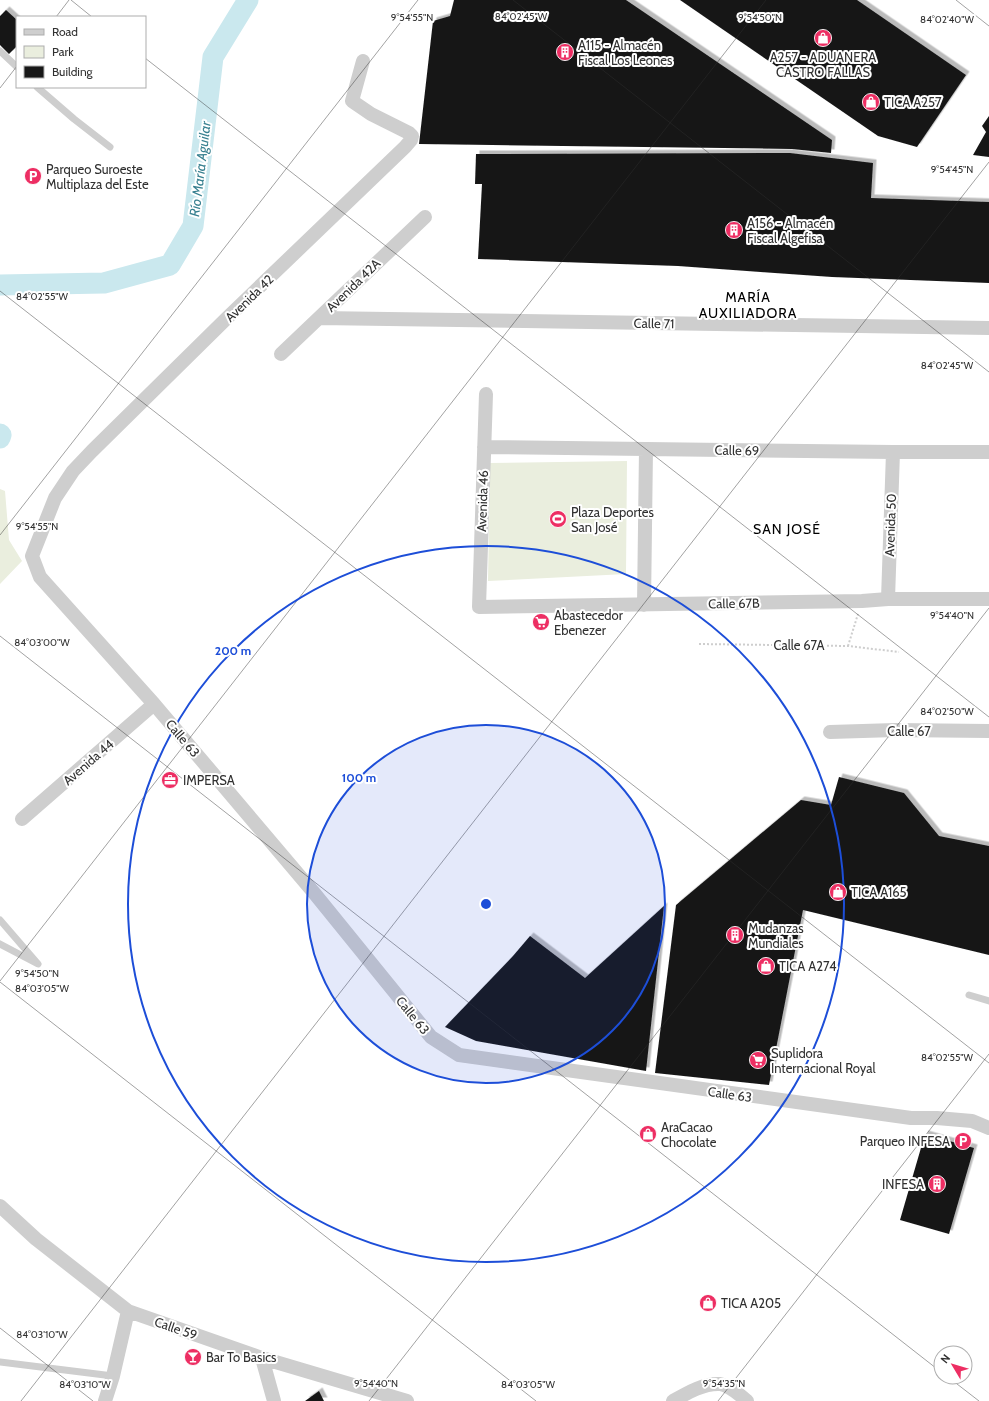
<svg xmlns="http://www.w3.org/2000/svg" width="989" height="1401" font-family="Cabin,sans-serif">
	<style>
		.green { fill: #eaeede }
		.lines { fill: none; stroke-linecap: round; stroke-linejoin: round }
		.river { stroke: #cae8ee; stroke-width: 21 }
		.building { fill: #181818; filter: url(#shadow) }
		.path { stroke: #cecece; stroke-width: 2; stroke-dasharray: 2 2; stroke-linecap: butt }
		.lane { stroke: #cecece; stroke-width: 7 }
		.street { stroke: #cecece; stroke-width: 14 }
		.ticks { fill: none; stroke: #313131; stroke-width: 1; stroke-opacity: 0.45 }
		.ring { fill: none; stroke: #1d4ed8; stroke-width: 2 }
		.labels { text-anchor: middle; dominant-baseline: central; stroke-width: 4; stroke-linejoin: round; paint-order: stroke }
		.poi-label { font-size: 13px; fill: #313131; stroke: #fff; text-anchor: start }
		.street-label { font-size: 13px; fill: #313131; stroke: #fff }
		.water-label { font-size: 14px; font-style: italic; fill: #388090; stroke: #fff }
		.neighbourhood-label { font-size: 14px; letter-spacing: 1px; fill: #000; stroke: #fff }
		.ticks-label { font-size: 10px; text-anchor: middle; fill: #313131; stroke: #fff; stroke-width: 4; stroke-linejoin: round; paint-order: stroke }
		.centre { fill: #1d4ed8; stroke: #fff; stroke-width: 2 }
		.ring-label { font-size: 12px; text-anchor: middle; font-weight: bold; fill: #1d4ed8; stroke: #fff; stroke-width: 4; stroke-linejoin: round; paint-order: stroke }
	</style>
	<defs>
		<filter id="shadow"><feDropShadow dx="3.5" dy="-3.5" stdDeviation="0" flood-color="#0004"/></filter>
	</defs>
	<rect width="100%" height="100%" fill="#fff"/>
	<path class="green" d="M627 461 626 574 488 581 490 463Z
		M0 489 5 491 9 540 22 561 0 584Z"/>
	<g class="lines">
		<path class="river" d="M0 285 104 283 170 265 193 226 213 57 248 0
			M0 434 1 435 0 438"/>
	</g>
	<path class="building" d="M454 0H626L832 140 831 153 792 149 419 144 433 21 450 16Z
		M680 0H857L966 75 917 147 878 136Z
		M6 10 17 20V46L9 54 0 45V16Z
		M989 116V157L973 155 986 132 982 126Z
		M790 153 873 163 871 198 989 202V283L832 277 678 266 478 259 482 184H475L476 154Z
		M839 777 904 793 939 836 989 846V955L803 910 769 1085 655 1073 676 905 801 800 831 805Z
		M664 906 646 1071 476 1041 445 1027 513 956 530 936 585 978Z
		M925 1134 974 1148 949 1234 900 1220Z
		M319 1391 324 1401H305Z"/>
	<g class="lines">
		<path class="path" d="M699 644 848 646 899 652
			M848 646 858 614"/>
		<path class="lane" d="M0 51 17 67
			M37 87 74 119 110 147
			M0 920 38 964 0 944
			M969 995 989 1001
			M0 1362 113 1376"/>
		<path class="street" d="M363 61 352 101 371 114 409 133 412 136 411 140 405 147 227 318 92 451 73 471 55 498 32 556 40 577 154 704 315 894 431 1037 459 1055 911 1118H937L972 1121 989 1128
			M319 318 989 328
			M281 354 425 217
			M486 394 479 607 862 601 888 599H989
			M484 447 893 452H989
			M888 599 893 452
			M644 605 646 449
			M830 732 895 730 989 731
			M22 819 154 704
			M0 1206 36 1239 128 1311 262 1358 407 1401
			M262 1358 274 1401
			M105 1401 113 1376 128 1311
			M673 1401C687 1393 704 1383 720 1384 730 1386 740 1395 747 1401"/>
	</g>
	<path class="ticks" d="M71 0 92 17M513 0 989 372M956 0 989 26M56 17 69 0M145 58 989 717M0 88 17 66M0 291 989 1063M0 535 418 0M0 636 941 1372M0 981 766 0M0 982 536 1401M0 1328 93 1401M948 1377 979 1401M21 1401 989 162M369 1401 989 608M718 1401 989 1054"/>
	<circle cx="486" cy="904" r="179" fill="#1d4ed8" fill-opacity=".12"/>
	<g class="ring">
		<circle cx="486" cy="904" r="179"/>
		<circle cx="486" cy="904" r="358"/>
	</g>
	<defs>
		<g id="shop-disc" transform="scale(0.9)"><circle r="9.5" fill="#ed2e63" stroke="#fff"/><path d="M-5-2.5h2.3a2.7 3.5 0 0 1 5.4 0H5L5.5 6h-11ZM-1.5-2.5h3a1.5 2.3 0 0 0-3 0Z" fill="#fff"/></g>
		<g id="building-disc" transform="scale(0.9)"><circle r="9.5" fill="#ed2e63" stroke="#fff"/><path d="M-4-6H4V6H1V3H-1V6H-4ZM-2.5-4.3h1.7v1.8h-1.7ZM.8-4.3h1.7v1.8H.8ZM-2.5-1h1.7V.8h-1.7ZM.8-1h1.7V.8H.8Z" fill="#fff"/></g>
		<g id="parking-disc" transform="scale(0.9)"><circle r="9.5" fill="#ed2e63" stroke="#fff"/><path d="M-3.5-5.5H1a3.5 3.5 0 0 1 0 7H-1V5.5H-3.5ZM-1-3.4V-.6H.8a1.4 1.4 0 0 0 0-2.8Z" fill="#fff"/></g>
		<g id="stadium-disc" transform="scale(0.9)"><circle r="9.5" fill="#ed2e63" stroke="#fff"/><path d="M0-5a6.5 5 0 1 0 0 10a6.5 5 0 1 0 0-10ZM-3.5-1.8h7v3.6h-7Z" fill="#fff"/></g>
		<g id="supermarket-disc" transform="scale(0.9)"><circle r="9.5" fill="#ed2e63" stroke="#fff"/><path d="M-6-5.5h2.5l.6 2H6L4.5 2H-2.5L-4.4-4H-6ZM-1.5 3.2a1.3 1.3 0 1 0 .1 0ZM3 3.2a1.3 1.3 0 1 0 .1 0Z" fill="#fff"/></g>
		<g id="office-disc" transform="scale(0.9)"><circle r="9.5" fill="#ed2e63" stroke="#fff"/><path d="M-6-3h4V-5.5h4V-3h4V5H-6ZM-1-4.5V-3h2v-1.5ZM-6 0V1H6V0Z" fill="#fff"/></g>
		<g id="bar-disc" transform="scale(0.9)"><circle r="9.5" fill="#ed2e63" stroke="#fff"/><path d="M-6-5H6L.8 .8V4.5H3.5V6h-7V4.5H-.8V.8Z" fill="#fff"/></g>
	</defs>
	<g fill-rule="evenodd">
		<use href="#shop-disc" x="823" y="38"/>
		<use href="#building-disc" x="565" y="52"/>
		<use href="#shop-disc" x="871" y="102"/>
		<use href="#parking-disc" x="33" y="176"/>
		<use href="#building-disc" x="734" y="230"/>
		<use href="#stadium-disc" x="558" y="519"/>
		<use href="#supermarket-disc" x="541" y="622"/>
		<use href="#office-disc" x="170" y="780"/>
		<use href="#shop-disc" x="838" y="892"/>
		<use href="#building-disc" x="735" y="935"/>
		<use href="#shop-disc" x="766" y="966"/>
		<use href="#supermarket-disc" x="758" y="1060"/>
		<use href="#shop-disc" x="648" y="1134"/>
		<use href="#parking-disc" x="963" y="1141"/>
		<use href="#building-disc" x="937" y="1184"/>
		<use href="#shop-disc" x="708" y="1303"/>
		<use href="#bar-disc" x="193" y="1357"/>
	</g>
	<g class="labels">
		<g class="poi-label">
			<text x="578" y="45">A115 - Almacén<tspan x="578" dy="15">Fiscal Los Leones</tspan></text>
			<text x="823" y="57" text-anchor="middle">A257 - ADUANERA<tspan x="823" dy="15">CASTRO FALLAS</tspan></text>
			<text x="884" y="102">TICA A257</text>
			<text x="46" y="169">Parqueo Suroeste<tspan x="46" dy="15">Multiplaza del Este</tspan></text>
			<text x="747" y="223">A156 - Almacén<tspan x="747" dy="15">Fiscal Algefisa</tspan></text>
			<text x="571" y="512">Plaza Deportes<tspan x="571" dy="15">San José</tspan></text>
			<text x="554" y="615">Abastecedor<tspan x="554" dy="15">Ebenezer</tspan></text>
			<text x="183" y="780">IMPERSA</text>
			<text x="851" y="892">TICA A165</text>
			<text x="748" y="928">Mudanzas<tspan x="748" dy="15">Mundiales</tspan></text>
			<text x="779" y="966">TICA A274</text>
			<text x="771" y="1053">Suplidora<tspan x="771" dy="15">Internacional Royal</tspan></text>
			<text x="661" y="1127">AraCacao<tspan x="661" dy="15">Chocolate</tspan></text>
			<text x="950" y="1141" text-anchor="end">Parqueo INFESA</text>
			<text x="924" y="1184" text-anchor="end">INFESA</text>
			<text x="721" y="1303">TICA A205</text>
			<text x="206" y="1357">Bar To Basics</text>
		</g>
		<g class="street-label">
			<text transform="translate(353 285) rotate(-44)">Avenida 42A</text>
			<text transform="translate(249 298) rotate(-44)">Avenida 42</text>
			<text transform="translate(654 323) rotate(1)">Calle 71</text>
			<text transform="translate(737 450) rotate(1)">Calle 69</text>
			<text transform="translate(482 501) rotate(-88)">Avenida 46</text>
			<text transform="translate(890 525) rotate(-88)">Avenida 50</text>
			<text transform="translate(734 603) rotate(-1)">Calle 67B</text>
			<text x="799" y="645">Calle 67A</text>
			<text x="909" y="731">Calle 67</text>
			<text transform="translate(183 738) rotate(50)">Calle 63</text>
			<text transform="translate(88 762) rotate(-41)">Avenida 44</text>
			<text transform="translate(413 1015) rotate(51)">Calle 63</text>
			<text transform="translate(730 1094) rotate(8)">Calle 63</text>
			<text transform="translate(176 1328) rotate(19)">Calle 59</text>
		</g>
		<g class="water-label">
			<text transform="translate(200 169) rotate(-83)">Río María Aguilar</text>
		</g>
		<g class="neighbourhood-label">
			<text x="748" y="297">MARÍA<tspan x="748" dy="16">AUXILIADORA</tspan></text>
			<text x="787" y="529">SAN JOSÉ</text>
		</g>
	</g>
	<g class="ticks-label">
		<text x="521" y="20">84°02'45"W</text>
		<text x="412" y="21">9°54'55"N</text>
		<text x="760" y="21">9°54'50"N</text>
		<text x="947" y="23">84°02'40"W</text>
		<text x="952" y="173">9°54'45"N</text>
		<text x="42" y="300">84°02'55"W</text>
		<text x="947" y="369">84°02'45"W</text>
		<text x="37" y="530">9°54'55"N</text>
		<text x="952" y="619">9°54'40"N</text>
		<text x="42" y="646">84°03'00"W</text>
		<text x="947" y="715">84°02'50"W</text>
		<text x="37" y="977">9°54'50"N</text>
		<text x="42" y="992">84°03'05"W</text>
		<text x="947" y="1061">84°02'55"W</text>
		<text x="42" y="1338">84°03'10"W</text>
		<text x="376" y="1387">9°54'40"N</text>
		<text x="724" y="1387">9°54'35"N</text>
		<text x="85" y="1388">84°03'10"W</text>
		<text x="528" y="1388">84°03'05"W</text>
	</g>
	<circle cx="486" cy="904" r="6" class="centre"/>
	<g class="ring-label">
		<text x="233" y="655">200 m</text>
		<text x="359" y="782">100 m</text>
	</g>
	<rect x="16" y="16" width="130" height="72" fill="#ffffff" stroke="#adadad"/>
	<rect x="24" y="29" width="20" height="6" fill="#cecece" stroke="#adadad"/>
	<text x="52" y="36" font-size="12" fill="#313131">Road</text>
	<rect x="24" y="46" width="20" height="12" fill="#eaeede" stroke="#adadad"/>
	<text x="52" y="56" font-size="12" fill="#313131">Park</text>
	<rect x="24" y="66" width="20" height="12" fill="#181818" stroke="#adadad"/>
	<text x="52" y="76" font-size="12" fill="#313131">Building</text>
	<g transform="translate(953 1365) rotate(308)"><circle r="19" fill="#ffffff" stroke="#adadad"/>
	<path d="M0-3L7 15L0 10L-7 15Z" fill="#ed2e63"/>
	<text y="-6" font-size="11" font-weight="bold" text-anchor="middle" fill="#313131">N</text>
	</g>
</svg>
